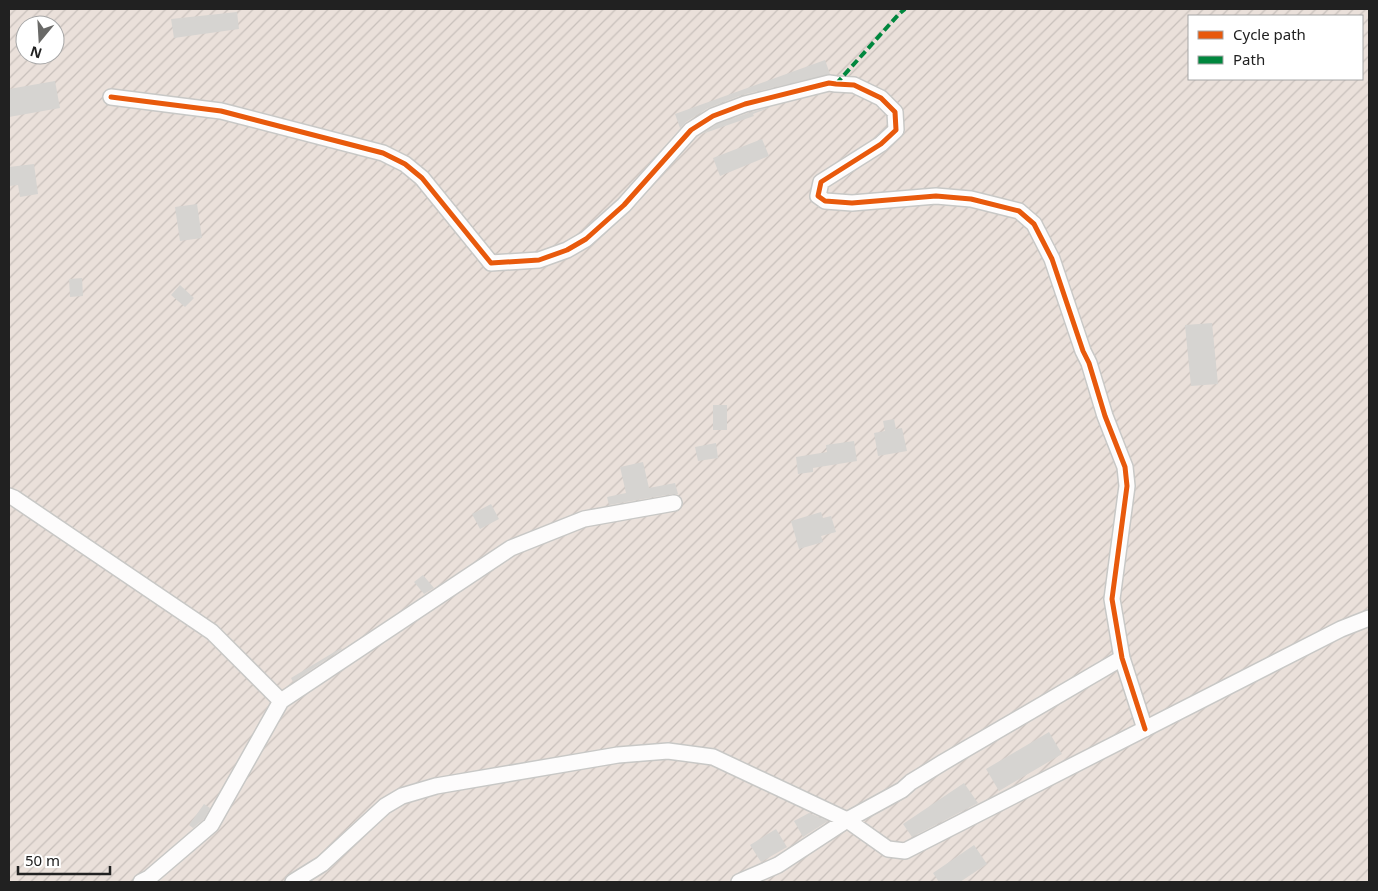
<svg xmlns="http://www.w3.org/2000/svg" width="1378" height="891" font-family="'Noto Sans',sans-serif">
	<style>
		.military { fill: url(#military-furrows); fill-rule: evenodd }
		.building { fill: #d6d4d1 }
		.lines { fill: none; stroke-linecap: round; stroke-linejoin: round }
		.street-casing { stroke: #c8c8c6; stroke-width: 18 }
		.street { stroke: #fdfcfc; stroke-width: 15 }
		.quiet { stroke: #00873e; stroke-width: 4; stroke-dasharray: 8 4; stroke-linecap: butt }
		.cycleway-casing { stroke: #fff; stroke-width: 8 }
		.cycleway { stroke: #e8590c; stroke-width: 5 }
	</style>
	<defs>
		<pattern id="military-furrows" width="10" height="10" patternUnits="userSpaceOnUse" patternTransform="scale(1.25)"><rect width="10" height="10" fill="#eae0da"/><path d="M-1 1l2-2M0 10L10 0M9 11l2-2" fill="none" stroke="#c8c0bb"/></pattern>
	</defs>
	<rect width="100%" height="100%" fill="#efeeea"/>
	<path class="military" d="M9 9H1369V882H9ZM1189 16H1362V79H1189ZM25 25H55V55H25Z"/>
	<path class="building" d="M237 12 239 29 174 38 171 19Z
		M825 60 830 74 742 95 708 108 686 122 680 128 675 114Z
		M55 81 60 108 9 117V89Z
		M771 107 753 114 754 116 702 134 717 124 748 113Z
		M762 139 769 156 720 176 713 158Z
		M34 164 38 194 20 197 18 185 9 186V167Z
		M197 204 202 238 180 241 175 207Z
		M82 278 83 296 70 297 69 279Z
		M180 285 194 298 185 307 171 295Z
		M1212 323 1218 384 1191 386 1185 325Z
		M713 405H727V430H713Z
		M894 419 896 429 902 428 907 451 878 456 874 433 885 431 883 421Z
		M854 441 857 461 813 468V472L798 474 796 457 827 452 826 445Z
		M716 443 718 458 698 461 695 447Z
		M643 462 649 488 675 483 678 494H672L609 505 607 497 626 493 620 467Z
		M491 504 499 519 480 529 472 514Z
		M821 512 823 518 831 516 836 532 821 536 823 542 799 549 791 521Z
		M423 575 434 588 424 594 414 582Z
		M341 648 342 649 293 682 291 678Z
		M1049 732 1062 754 999 791 986 769Z
		M964 783 978 803 912 837 903 824Z
		M204 804 210 808 204 819 193 828 189 825Z
		M809 813 828 821 803 837 794 821Z
		M776 829 787 847 761 862 750 845Z
		M974 845 987 864 960 882H939L933 873Z"/>
	<g class="lines">
		<g class="street-casing">
			<path id="street" d="M111 97 221 111 383 153 405 164 422 178 491 263 539 260 567 250 586 239 624 205 691 130 713 116 745 104 829 83 836 84 854 85 881 98 895 112 896 130 881 144 821 182 818 196 825 201 852 203 936 196 971 199 1019 211 1034 224 1052 259 1083 351 1089 363 1105 416 1125 467 1127 486 1112 599 1122 658 1145 729
				M9 496 14 498 212 632 281 701
				M141 882 149 878 211 825 281 701 511 548 584 519 674 503
				M293 882 322 864 385 806 402 796 436 786 618 755 668 751 713 757 847 820 888 849 905 851 1341 629 1369 618
				M739 882 778 865 847 820 902 790 911 782 942 763 1122 658"/>
		</g>
		<use href="#street" class="street"/>
		<path class="quiet" d="M836 84 899 14 905 9"/>
		<g class="cycleway-casing">
			<path id="cycleway" d="M111 97 221 111 383 153 405 164 422 178 491 263 539 260 567 250 586 239 624 205 691 130 713 116 745 104 829 83 836 84 854 85 881 98 895 112 896 130 881 144 821 182 818 196 825 201 852 203 936 196 971 199 1019 211 1034 224 1052 259 1083 351 1089 363 1105 416 1125 467 1127 486 1112 599 1122 658 1145 729"/>
		</g>
		<use href="#cycleway" class="cycleway"/>
	</g>
	<rect width="1378" height="891" fill="none" stroke="#212121" stroke-width="20"/>
	<rect x="1188" y="15" width="175" height="65" fill="#ffffff" stroke="#a6a6a6"/>
	<rect x="1198" y="31" width="25" height="8" fill="#e8590c" stroke="#a6a6a6"/>
	<text x="1233" y="40" font-size="15" fill="#212121">Cycle path</text>
	<rect x="1198" y="56" width="25" height="8" fill="#00873e" stroke="#a6a6a6"/>
	<text x="1233" y="65" font-size="15" fill="#212121">Path</text>
	<g transform="translate(40 40) rotate(198)"><circle r="24" fill="#ffffff" stroke="#a6a6a6"/>
	<path d="M0-4L9 19L0 12L-9 19Z" fill="#696967"/>
	<text y="-8" font-size="14" font-weight="bold" text-anchor="middle" fill="#212121">N</text>
	</g>
	<path d="M18 866v8h92v-8" fill="none" stroke="#212121" stroke-width="2.5"/>
	<text x="25" y="866" font-size="15" fill="#212121" stroke="#ffffff" stroke-width="4" paint-order="stroke">50 m</text>
</svg>
